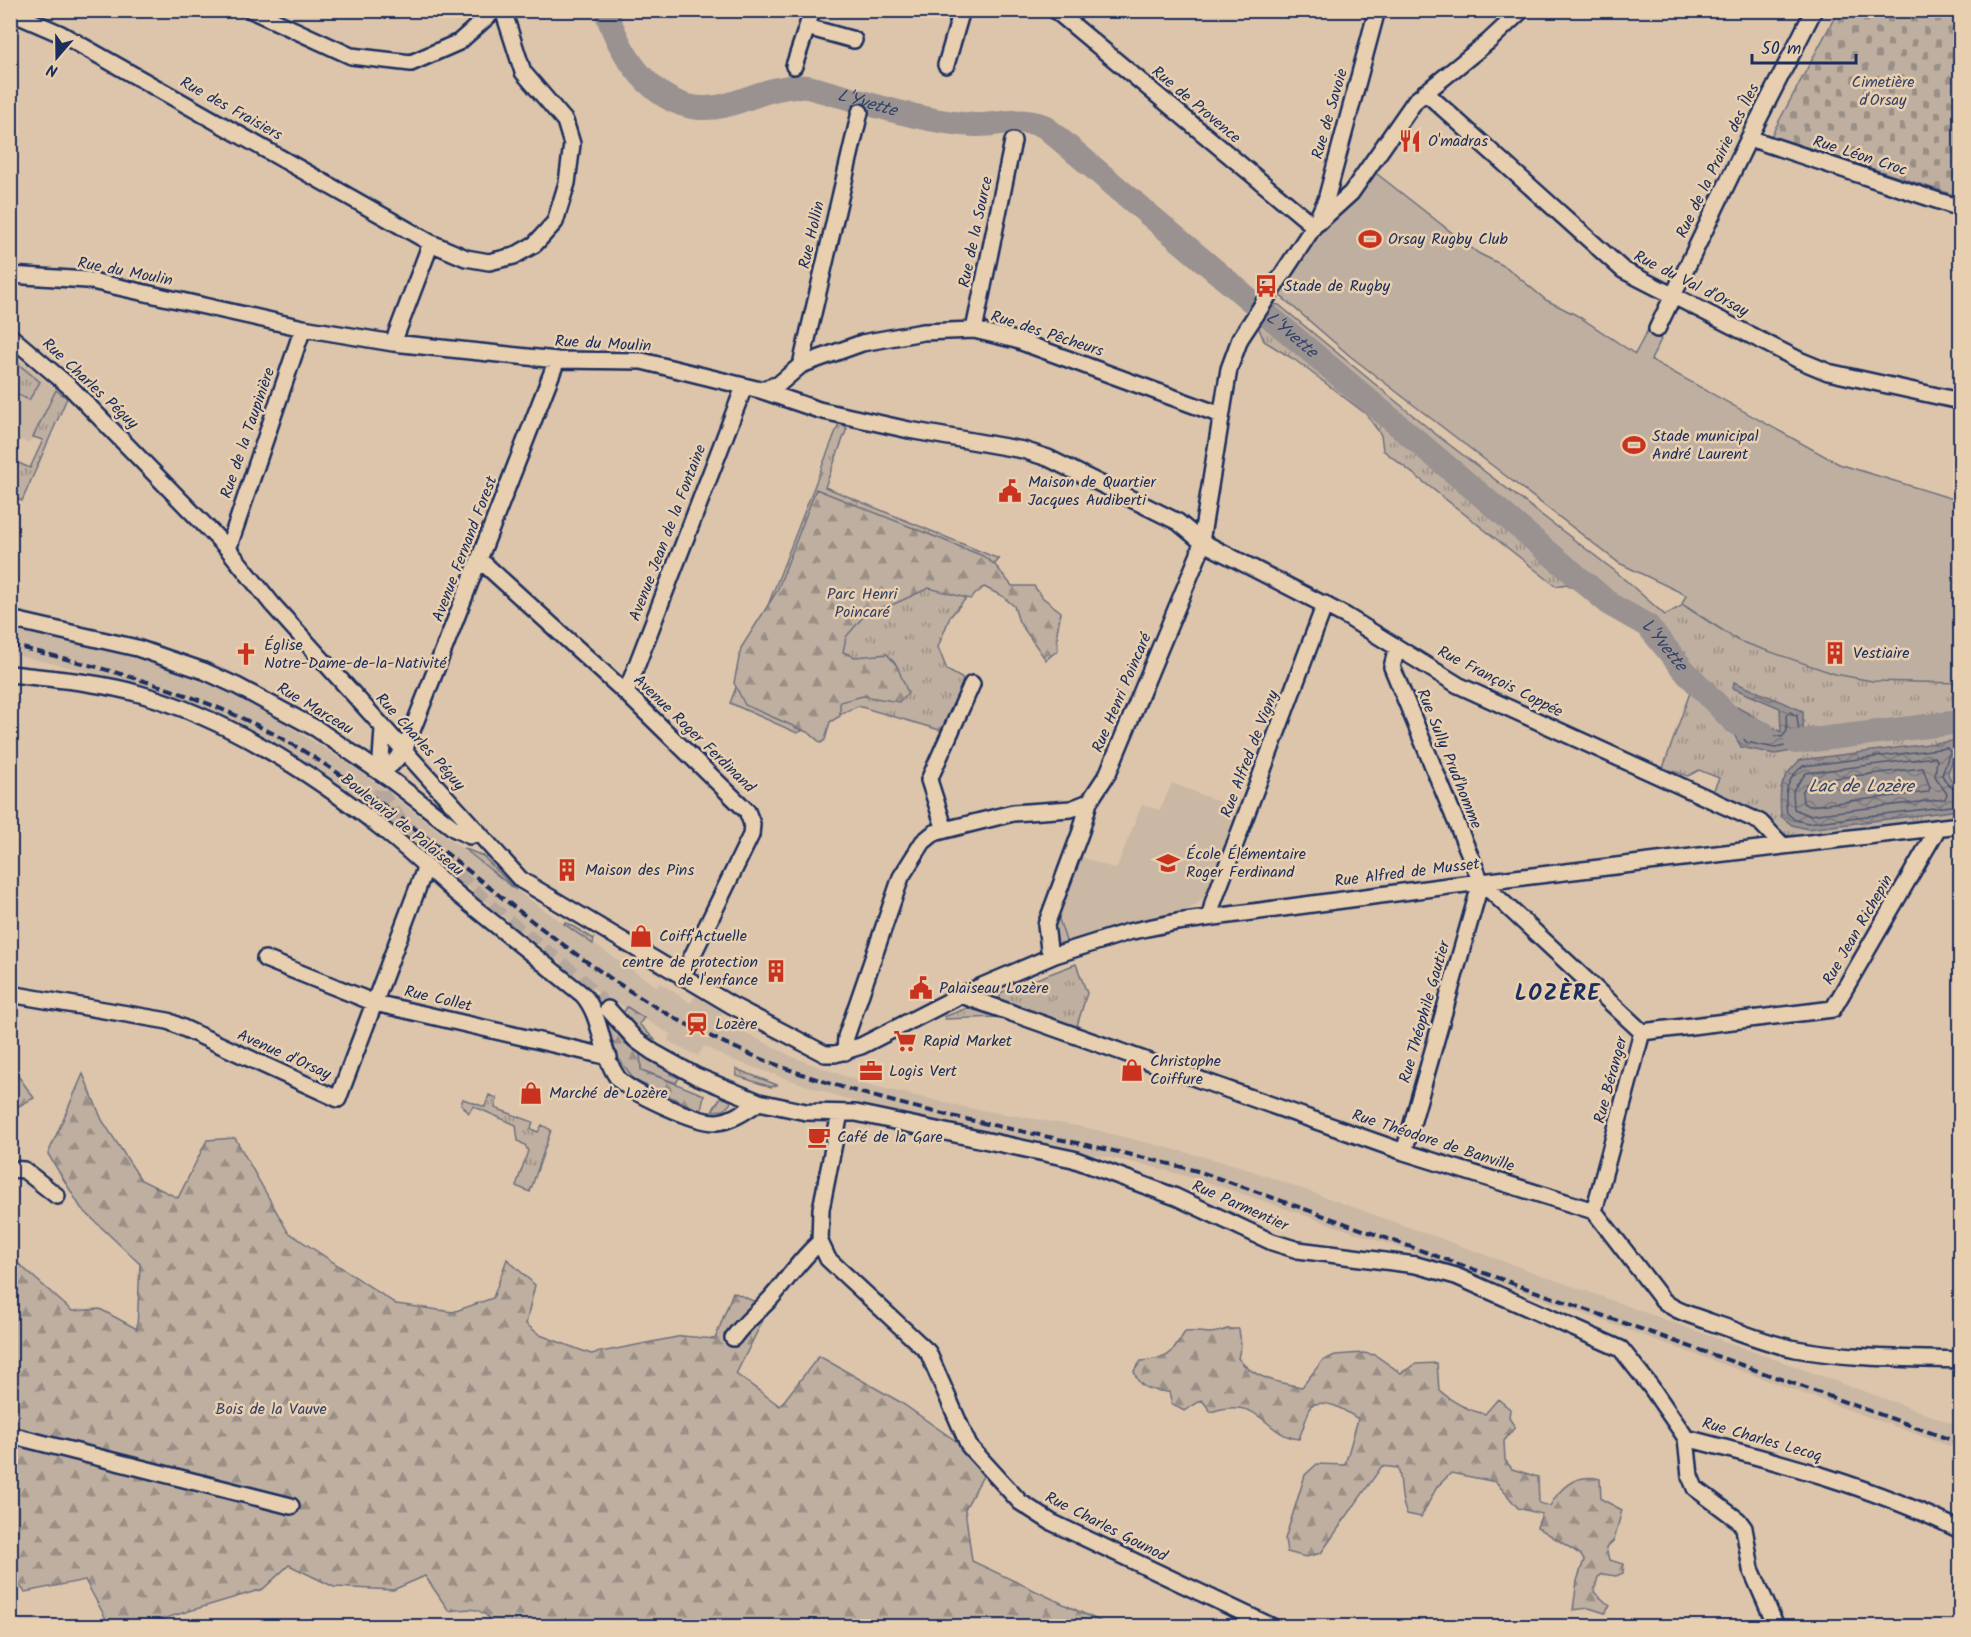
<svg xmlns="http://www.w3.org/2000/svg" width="1971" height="1637" font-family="Kalam,sans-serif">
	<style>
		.built { fill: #cab7a4 }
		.grass { fill: url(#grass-tufts); stroke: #6d6f7f; stroke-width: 1.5 }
		.forest { fill: url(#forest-firs); stroke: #6d6f7f; stroke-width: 1.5 }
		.cemetery { fill: url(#cemetery-stones); stroke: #6d6f7f; stroke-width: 1.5 }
		.pitch { fill: #bfafa0; stroke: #6d6f7f; stroke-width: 1.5 }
		.water { fill: url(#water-waves); stroke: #676a7d; stroke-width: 1.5 }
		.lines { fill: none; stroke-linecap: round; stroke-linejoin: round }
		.shore { stroke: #4d5772; stroke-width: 1.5 }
		.river { stroke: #999291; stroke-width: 24 }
		.minor-tunnel { stroke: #b5a79c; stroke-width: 15; stroke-dasharray: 15 8; stroke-linecap: butt }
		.minor-casing { stroke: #1b2f5e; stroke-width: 20 }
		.minor { stroke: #e8cfb0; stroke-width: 15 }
		.rail { stroke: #1b2f5e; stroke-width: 4; stroke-dasharray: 9 4.5; stroke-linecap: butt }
		.labels { text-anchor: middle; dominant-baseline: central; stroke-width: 5; stroke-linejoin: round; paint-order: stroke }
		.park-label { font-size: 16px; fill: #344268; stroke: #e8cfb0 }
		.street-label { font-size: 16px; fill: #1b2f5e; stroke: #e8cfb0 }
		.poi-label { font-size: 16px; fill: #1b2f5e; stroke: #e8cfb0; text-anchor: start }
		.water-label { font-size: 18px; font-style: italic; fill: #344368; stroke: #e8cfb0 }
		.district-label { font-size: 22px; font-weight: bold; letter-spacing: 1.5px; fill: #1b2f5e; stroke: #e8cfb0 }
	</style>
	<defs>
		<pattern id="grass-tufts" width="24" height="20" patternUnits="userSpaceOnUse" patternTransform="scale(1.5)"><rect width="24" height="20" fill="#bfafa0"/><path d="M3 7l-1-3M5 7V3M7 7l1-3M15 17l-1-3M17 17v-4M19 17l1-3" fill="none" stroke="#9a8f86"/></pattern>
		<pattern id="forest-firs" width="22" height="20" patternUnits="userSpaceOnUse" patternTransform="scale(1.5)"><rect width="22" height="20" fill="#bfafa0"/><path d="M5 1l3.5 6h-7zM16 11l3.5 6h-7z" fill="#9a8f86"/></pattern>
		<pattern id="cemetery-stones" width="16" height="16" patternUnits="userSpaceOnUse" patternTransform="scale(1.5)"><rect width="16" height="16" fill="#bfafa0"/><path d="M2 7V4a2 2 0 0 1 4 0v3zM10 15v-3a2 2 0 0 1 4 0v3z" fill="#9a8f86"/></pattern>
		<pattern id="water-waves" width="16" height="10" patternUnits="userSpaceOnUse" patternTransform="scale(1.5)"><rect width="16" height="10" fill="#999291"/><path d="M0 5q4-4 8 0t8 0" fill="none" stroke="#7c787a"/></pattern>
	</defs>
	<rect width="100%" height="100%" fill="#dcc5ab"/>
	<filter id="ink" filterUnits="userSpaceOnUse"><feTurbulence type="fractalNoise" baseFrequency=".0167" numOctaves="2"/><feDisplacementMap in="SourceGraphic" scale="12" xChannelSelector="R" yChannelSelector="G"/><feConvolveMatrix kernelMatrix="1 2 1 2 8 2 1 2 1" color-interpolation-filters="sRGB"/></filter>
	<g filter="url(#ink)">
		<path class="built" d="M11 352 56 390 33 437 28 443 20 440 11 465Z
			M11 628 126 656 163 667 237 696 271 715 363 773 524 896 657 987 660 983 691 1003 695 996 723 1012 719 1019 795 1058 869 1085 968 1108 1088 1128 1236 1165 1960 1426V1450L1440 1262 1211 1183 1146 1165 968 1130 849 1100 727 1058 704 1046 698 1056 668 1041 670 1034 590 987 353 793 302 759 244 727 173 698 91 672 11 654Z
			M1172 783 1237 809 1205 896 1192 908 1067 944 1058 911 1078 856 1116 869 1142 805 1160 810Z"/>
		<path class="grass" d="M1272 304 1279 305 1438 436 1615 571 1665 615 1683 605 1739 641 1960 682V817L1793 837 1783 834 1712 794 1719 778 1699 770 1688 776 1663 768 1692 687 1645 628 1590 592 1583 594 1567 584 1556 586 1383 450 1381 435 1366 414 1295 360 1264 341 1258 326Z
			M11 358 40 382 29 400 11 391Z
			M56 390 67 398 22 501 11 496V460L30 468 43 440 33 437Z
			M839 423 847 428 825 487 999 559 950 617 938 647 947 670 972 684 950 733 858 706 797 733 730 703Z
			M463 848 483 856 516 890Z
			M1058 911V916L1067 944 1056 943 1051 935Z
			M565 922 594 939 593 944 564 924Z
			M1076 964 1087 993 1076 1029 999 1004 1000 993Z
			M627 1007 644 1018 639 1024 655 1040 653 1044 634 1029 636 1026 623 1013Z
			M967 1008 999 1017 945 1019 944 1017Z
			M640 1053 670 1070V1074L679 1078 676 1083 641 1070Z
			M736 1069 777 1085 771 1087 737 1076Z
			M489 1095 497 1098 495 1108 533 1122 531 1129 538 1132 542 1125 551 1130 530 1192 516 1186 528 1151 525 1145 518 1141 516 1125 473 1106 469 1113 461 1104 463 1099 485 1107Z
			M721 1097 731 1101 730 1104 724 1110 712 1111Z"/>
		<path class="forest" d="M816 489 983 556 996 566 1012 586H1034L1042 597 1061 612 1057 632 1058 650 1046 660 1019 622 1014 606 1002 596 984 587 970 599 929 588 894 604 868 611 846 637 843 652 855 657 887 654 897 666 908 693 899 702 863 696 840 702V716L830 722 825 740 821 743 809 733 745 705 734 683 741 648 777 591Z
			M606 1019 626 1044 640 1053 641 1070 704 1095 701 1111 634 1080 619 1059 604 1022Z
			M11 1066 34 1098 11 1110H10Z
			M83 1074 102 1120 141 1180 178 1198 207 1140 235 1138 288 1232 396 1304 453 1312 493 1298 507 1259 535 1285 526 1324 540 1335 591 1354 682 1336 715 1339 733 1292 769 1308 736 1374 780 1406 819 1356 900 1402 963 1446 983 1476 965 1509 972 1561 1110 1626H494C484 1606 469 1608 449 1611L425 1576 393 1590 334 1587 289 1565 263 1589 139 1626H110L85 1580 25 1592 11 1576V1257L72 1311 100 1309 137 1329 140 1264 81 1208 48 1154Z
			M1227 1329H1239L1241 1345 1238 1358C1252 1378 1280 1383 1302 1387L1322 1361 1335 1355 1363 1353 1375 1355 1401 1373 1416 1364 1437 1363 1439 1390C1453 1403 1467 1410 1485 1414L1498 1399 1510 1409 1509 1418 1515 1427 1504 1441 1505 1460 1512 1469 1538 1477 1539 1503 1550 1506C1561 1486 1576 1473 1600 1479L1601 1499 1622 1510 1614 1540 1606 1548 1609 1560 1624 1564 1623 1573 1616 1576 1603 1574 1598 1577 1594 1592 1610 1606 1605 1613 1589 1608 1573 1610 1577 1581 1584 1560 1580 1554 1537 1527 1542 1514 1518 1508 1496 1482 1451 1473 1437 1487 1421 1517 1407 1514C1399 1499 1403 1484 1398 1468L1382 1466 1321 1553 1306 1557 1287 1552 1285 1539 1305 1475 1317 1464 1345 1465 1358 1419C1344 1410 1329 1399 1311 1405L1299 1439C1263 1435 1263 1395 1211 1412L1202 1400 1184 1411 1172 1404 1169 1392C1151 1390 1139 1390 1134 1371L1141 1361C1172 1357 1169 1357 1185 1332 1204 1330 1207 1337 1227 1329Z"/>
		<path class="cemetery" d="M1838 11H1960V197L1771 136Z"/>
		<path class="pitch" d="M1372 170 1478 253 1506 267 1546 300 1578 316 1635 354 1650 326 1664 333 1651 360 1839 464 1960 501V683L1872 681 1835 674 1739 641 1682 604 1686 595 1619 563 1350 356 1276 292 1310 242Z"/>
		<path class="water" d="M1734 682 1803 711V730L1816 728 1830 740 1826 745 1775 754 1741 747 1730 727 1737 707 1781 732 1780 708 1733 688Z
			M1960 740V753L1954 756 1948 773 1951 781 1960 787V810L1808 829 1792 825 1781 816C1779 788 1779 780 1800 760Z"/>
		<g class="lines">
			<path class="shore" d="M1790 712 1797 716 1799 733 1814 735 1815 740 1775 748 1746 742 1737 727 1739 719 1743 717 1776 736 1782 737 1787 731 1786 715Z
				M1935 757 1937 760 1935 776 1947 794 1945 799 1809 815 1794 809 1793 790 1806 773Z
				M1923 768 1930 788 1928 792 1809 806 1803 803 1802 792 1810 781Z
				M1960 792 1948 785 1942 775 1950 752 1947 748 1803 766C1786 779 1784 793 1787 813L1795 820 1808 823 1960 805"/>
			<g class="river">
				<path id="s1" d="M606 10C621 61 663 120 723 106 755 98 773 84 808 87 859 100 924 123 975 125 1002 126 1016 116 1044 126L1611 605 1648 626 1683 669 1734 722 1763 733"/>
				<path d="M1796 742 1960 722"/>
			</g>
			<path class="minor-tunnel" d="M383 767 381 793 399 820 494 910 579 978 608 1009"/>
			<g class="minor-casing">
				<path id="minor" d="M251 10 351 56 411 63 459 42 495 10
					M812 10 807 27 854 40
					M1055 10 1314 226
					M10 12 61 34 431 243 466 258 489 262 514 256 535 244 555 222 567 183 572 144 565 121 523 72 503 10
					M946 65 962 10
					M794 66 807 27
					M1425 92 1623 270 1799 360 1828 372 1960 401
					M1749 138 1960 208
					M1318 223 1351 193 1415 101 1489 41 1522 10
					M10 275 87 280 303 328 393 343 557 360 642 361 760 390 819 410 909 430 1023 450 1048 458 1178 522 1202 542 1346 616 1458 685 1760 822 1783 846
					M1657 329 1749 138 1814 10
					M974 330 1013 141
					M10 336 70 387 228 549 272 604 521 880 731 1005 825 1054H835L861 1046 961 995 1055 955 1128 932 1177 922 1448 886 1960 825
					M393 343 431 243
					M801 365 860 112
					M760 390 779 384 801 365 862 343 923 332 974 330 1016 340 1221 415
					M228 549 303 328
					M480 560 626 693 747 811 752 824 751 835 682 977
					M10 619 137 648 204 671 237 686 317 729 390 779 455 829 470 836 479 833
					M1397 648 1392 667 1481 882 1642 1032
					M10 674C54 679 98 682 140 694 229 719 312 773 384 830 409 850 432 872 456 893 498 927 541 961 583 995 603 1018 600 1052 617 1077 627 1092 699 1124 717 1122 732 1121 747 1110 759 1102
					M626 693 744 387
					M383 729 381 759 383 767 391 765 404 751 557 360
					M945 830 929 780 972 684
					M1210 917 1213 903 1325 604
					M1055 955 1049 949 1046 925 1081 831 1089 802
					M265 959 375 1003 609 1057
					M10 994 168 1021 338 1099 426 866
					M961 995 1404 1152 1594 1211 1661 1298C1674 1312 1695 1316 1713 1323 1741 1332 1768 1344 1796 1349 1850 1359 1906 1358 1960 1360
					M608 1009 636 1040 653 1052 696 1076 759 1102 806 1112 856 1113 1073 1159 1176 1197 1272 1242 1298 1250 1416 1265 1456 1276 1621 1349 1651 1387 1686 1438 1690 1476 1695 1488 1738 1520 1744 1528 1751 1569 1776 1626
					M1642 1032 1833 1009 1938 828
					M845 1052 846 1037 901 877 923 842 934 833 945 830 1013 813 1071 809 1089 802 1108 773 1199 554 1229 369 1240 339 1314 226 1326 200 1377 10
					M840 1113 821 1209 820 1242 828 1259 928 1352 969 1446 1020 1502 1051 1522 1271 1626
					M1404 1152 1481 882
					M10 1169 24 1170 57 1196
					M1594 1211 1642 1032
					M733 1338C744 1323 758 1312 771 1298 788 1279 801 1258 820 1242
					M10 1435 291 1506
					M1686 1438C1780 1462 1874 1487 1960 1530"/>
			</g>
			<use href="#minor" class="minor"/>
			<path class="rail" d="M10 645C101 667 191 690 274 734 418 813 531 938 675 1018 842 1110 1020 1124 1201 1172L1960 1443"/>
		</g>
	</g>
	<defs>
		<g id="restaurant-bare" transform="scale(1.8)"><path d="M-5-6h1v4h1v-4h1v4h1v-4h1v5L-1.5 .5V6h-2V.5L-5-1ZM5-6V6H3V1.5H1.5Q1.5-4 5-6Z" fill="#c8321e" stroke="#e8cfb0" stroke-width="2.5" paint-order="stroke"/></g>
		<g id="stadium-bare" transform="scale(1.8)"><path d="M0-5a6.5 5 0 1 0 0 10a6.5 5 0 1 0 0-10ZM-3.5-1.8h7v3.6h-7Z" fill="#c8321e" stroke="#e8cfb0" stroke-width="2.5" paint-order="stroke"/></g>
		<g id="bus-bare" transform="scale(1.8)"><path d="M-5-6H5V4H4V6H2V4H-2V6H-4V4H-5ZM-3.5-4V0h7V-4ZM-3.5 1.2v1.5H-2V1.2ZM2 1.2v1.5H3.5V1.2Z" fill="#c8321e" stroke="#e8cfb0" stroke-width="2.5" paint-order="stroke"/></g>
		<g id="civic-bare" transform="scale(1.8)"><path d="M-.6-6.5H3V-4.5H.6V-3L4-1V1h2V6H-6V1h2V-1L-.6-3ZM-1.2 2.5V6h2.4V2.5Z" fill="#c8321e" stroke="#e8cfb0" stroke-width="2.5" paint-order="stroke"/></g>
		<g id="building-bare" transform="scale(1.8)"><path d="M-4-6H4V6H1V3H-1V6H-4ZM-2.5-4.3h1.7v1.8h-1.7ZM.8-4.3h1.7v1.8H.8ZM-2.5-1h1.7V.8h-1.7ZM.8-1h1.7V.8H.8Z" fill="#c8321e" stroke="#e8cfb0" stroke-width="2.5" paint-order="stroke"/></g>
		<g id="church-bare" transform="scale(1.8)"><path d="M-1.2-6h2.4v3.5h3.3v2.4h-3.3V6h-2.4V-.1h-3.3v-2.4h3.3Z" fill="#c8321e" stroke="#e8cfb0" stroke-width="2.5" paint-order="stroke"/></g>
		<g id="school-bare" transform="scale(1.8)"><path d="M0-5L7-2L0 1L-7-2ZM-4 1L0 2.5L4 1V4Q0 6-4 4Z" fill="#c8321e" stroke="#e8cfb0" stroke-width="2.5" paint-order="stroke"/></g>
		<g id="shop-bare" transform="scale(1.8)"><path d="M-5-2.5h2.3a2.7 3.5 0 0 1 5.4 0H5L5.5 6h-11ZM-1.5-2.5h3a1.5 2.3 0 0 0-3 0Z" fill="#c8321e" stroke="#e8cfb0" stroke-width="2.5" paint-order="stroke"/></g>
		<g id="station-bare" transform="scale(1.8)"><path d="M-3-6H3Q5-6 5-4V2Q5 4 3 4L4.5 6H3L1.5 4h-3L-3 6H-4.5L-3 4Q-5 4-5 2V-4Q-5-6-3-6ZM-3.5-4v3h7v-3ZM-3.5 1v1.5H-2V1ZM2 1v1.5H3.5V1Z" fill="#c8321e" stroke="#e8cfb0" stroke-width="2.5" paint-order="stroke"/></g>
		<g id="supermarket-bare" transform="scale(1.8)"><path d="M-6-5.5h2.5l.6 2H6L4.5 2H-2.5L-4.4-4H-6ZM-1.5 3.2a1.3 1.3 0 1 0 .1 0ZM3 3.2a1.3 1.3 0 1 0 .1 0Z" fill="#c8321e" stroke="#e8cfb0" stroke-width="2.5" paint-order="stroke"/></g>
		<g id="office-bare" transform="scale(1.8)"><path d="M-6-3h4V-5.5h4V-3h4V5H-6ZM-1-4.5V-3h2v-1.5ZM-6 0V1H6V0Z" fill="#c8321e" stroke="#e8cfb0" stroke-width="2.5" paint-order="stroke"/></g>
		<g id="cafe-bare" transform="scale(1.8)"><path d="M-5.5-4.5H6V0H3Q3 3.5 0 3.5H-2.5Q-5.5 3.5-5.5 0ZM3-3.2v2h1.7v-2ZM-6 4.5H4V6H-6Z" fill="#c8321e" stroke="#e8cfb0" stroke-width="2.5" paint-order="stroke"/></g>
	</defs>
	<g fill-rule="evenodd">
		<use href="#restaurant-bare" x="1410" y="141"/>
		<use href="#stadium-bare" x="1370" y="239"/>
		<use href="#bus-bare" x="1266" y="286"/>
		<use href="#stadium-bare" x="1634" y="445"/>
		<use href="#civic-bare" x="1010" y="491"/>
		<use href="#building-bare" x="1835" y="653"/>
		<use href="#church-bare" x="246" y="654"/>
		<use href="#school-bare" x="1168" y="863"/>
		<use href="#building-bare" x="567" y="870"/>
		<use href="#shop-bare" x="641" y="936"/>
		<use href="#building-bare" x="776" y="971"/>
		<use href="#civic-bare" x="921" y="988"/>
		<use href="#station-bare" x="697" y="1024"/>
		<use href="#supermarket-bare" x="905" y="1041"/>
		<use href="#shop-bare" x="1132" y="1070"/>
		<use href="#office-bare" x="871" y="1071"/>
		<use href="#shop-bare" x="531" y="1093"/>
		<use href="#cafe-bare" x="819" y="1137"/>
	</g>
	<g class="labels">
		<g class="park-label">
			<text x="1883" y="82">Cimetière<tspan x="1883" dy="18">d'Orsay</tspan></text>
			<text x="862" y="594">Parc Henri<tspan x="862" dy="18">Poincaré</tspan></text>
			<text x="271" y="1409">Bois de la Vauve</text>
		</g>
		<g class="street-label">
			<text transform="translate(1196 105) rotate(40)">Rue de Provence</text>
			<text transform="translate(231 109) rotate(29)">Rue des Fraisiers</text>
			<text transform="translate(1330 114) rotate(-74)">Rue de Savoie</text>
			<text transform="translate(1860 156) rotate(18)">Rue Léon Croc</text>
			<text transform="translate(1718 161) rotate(-64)">Rue de la Prairie des Îles</text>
			<text transform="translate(976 232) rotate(-78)">Rue de la Source</text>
			<text transform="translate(812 235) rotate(-77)">Rue Hollin</text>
			<text transform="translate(125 272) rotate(11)">Rue du Moulin</text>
			<text transform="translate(1691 284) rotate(27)">Rue du Val d'Orsay</text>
			<text transform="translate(1047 334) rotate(18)">Rue des Pêcheurs</text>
			<text transform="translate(603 344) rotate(3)">Rue du Moulin</text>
			<text transform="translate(90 384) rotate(43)">Rue Charles Péguy</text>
			<text transform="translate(248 433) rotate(-71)">Rue de la Taupinière</text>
			<text transform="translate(668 533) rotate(-69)">Avenue Jean de la Fontaine</text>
			<text transform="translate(465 549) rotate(-69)">Avenue Fernand Forest</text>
			<text transform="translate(1500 682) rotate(27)">Rue François Coppée</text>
			<text transform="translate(1122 693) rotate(-67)">Rue Henri Poincaré</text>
			<text transform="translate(315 709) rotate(31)">Rue Marceau</text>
			<text transform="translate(694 734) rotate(44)">Avenue Roger Ferdinand</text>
			<text transform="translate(420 742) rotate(48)">Rue Charles Péguy</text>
			<text transform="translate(1250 754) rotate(-69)">Rue Alfred de Vigny</text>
			<text transform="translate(1449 759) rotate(68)">Rue Sully Prud'homme</text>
			<text transform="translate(402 825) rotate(39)">Boulevard de Palaiseau</text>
			<text transform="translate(1407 873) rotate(-7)">Rue Alfred de Musset</text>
			<text transform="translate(1858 930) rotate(-60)">Rue Jean Richepin</text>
			<text transform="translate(438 999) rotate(13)">Rue Collet</text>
			<text transform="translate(1425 1012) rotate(-74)">Rue Théophile Gautier</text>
			<text transform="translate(284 1055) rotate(24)">Avenue d'Orsay</text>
			<text transform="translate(1611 1080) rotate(-75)">Rue Béranger</text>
			<text transform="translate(1433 1141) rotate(18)">Rue Théodore de Banville</text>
			<text transform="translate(1240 1206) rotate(24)">Rue Parmentier</text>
			<text transform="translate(1762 1440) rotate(16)">Rue Charles Lecoq</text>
			<text transform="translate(1106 1527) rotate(27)">Rue Charles Gounod</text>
		</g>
		<g class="poi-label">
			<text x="1428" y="141">O'madras</text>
			<text x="1388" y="239">Orsay Rugby Club</text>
			<text x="1284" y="286">Stade de Rugby</text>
			<text x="1652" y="436">Stade municipal<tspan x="1652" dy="18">André Laurent</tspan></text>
			<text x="1028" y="482">Maison de Quartier<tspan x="1028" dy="18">Jacques Audiberti</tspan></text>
			<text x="264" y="645">Église<tspan x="264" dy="18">Notre-Dame-de-la-Nativité</tspan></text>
			<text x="1853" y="653">Vestiaire</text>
			<text x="1186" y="854">École Élémentaire<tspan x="1186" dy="18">Roger Ferdinand</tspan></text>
			<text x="585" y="870">Maison des Pins</text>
			<text x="659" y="936">Coiff'Actuelle</text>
			<text x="758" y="962" text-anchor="end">centre de protection<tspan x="758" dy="18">de l'enfance</tspan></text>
			<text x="939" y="988">Palaiseau Lozère</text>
			<text x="715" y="1024">Lozère</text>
			<text x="923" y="1041">Rapid Market</text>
			<text x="1150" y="1061">Christophe<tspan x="1150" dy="18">Coiffure</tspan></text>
			<text x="889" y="1071">Logis Vert</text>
			<text x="549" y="1093">Marché de Lozère</text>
			<text x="837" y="1137">Café de la Gare</text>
		</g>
		<g class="water-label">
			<text stroke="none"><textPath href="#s1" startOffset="316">L'Yvette</textPath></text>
			<text stroke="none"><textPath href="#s1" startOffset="820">L'Yvette</textPath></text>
			<text stroke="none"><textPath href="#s1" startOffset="1306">L'Yvette</textPath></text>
			<text x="1861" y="787">Lac de Lozère</text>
		</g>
		<g class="district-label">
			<text x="1558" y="994">LOZÈRE</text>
		</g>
	</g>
	<rect width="1971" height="1637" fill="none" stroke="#e8cfb0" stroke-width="36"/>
	<rect x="18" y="18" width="1935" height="1601" fill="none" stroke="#1b2f5e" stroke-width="2" filter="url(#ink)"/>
	<g transform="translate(57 57) rotate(200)" stroke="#e8cfb0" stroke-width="4.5" paint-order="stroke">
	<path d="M0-4.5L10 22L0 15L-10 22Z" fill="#1b2f5e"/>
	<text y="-9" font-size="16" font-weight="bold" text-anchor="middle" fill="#1b2f5e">N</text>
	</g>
	<path d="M1752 54v9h104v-9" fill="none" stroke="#1b2f5e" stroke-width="3"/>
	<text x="1761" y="54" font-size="18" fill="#1b2f5e" stroke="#e8cfb0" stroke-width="4.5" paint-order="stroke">50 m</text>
</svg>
